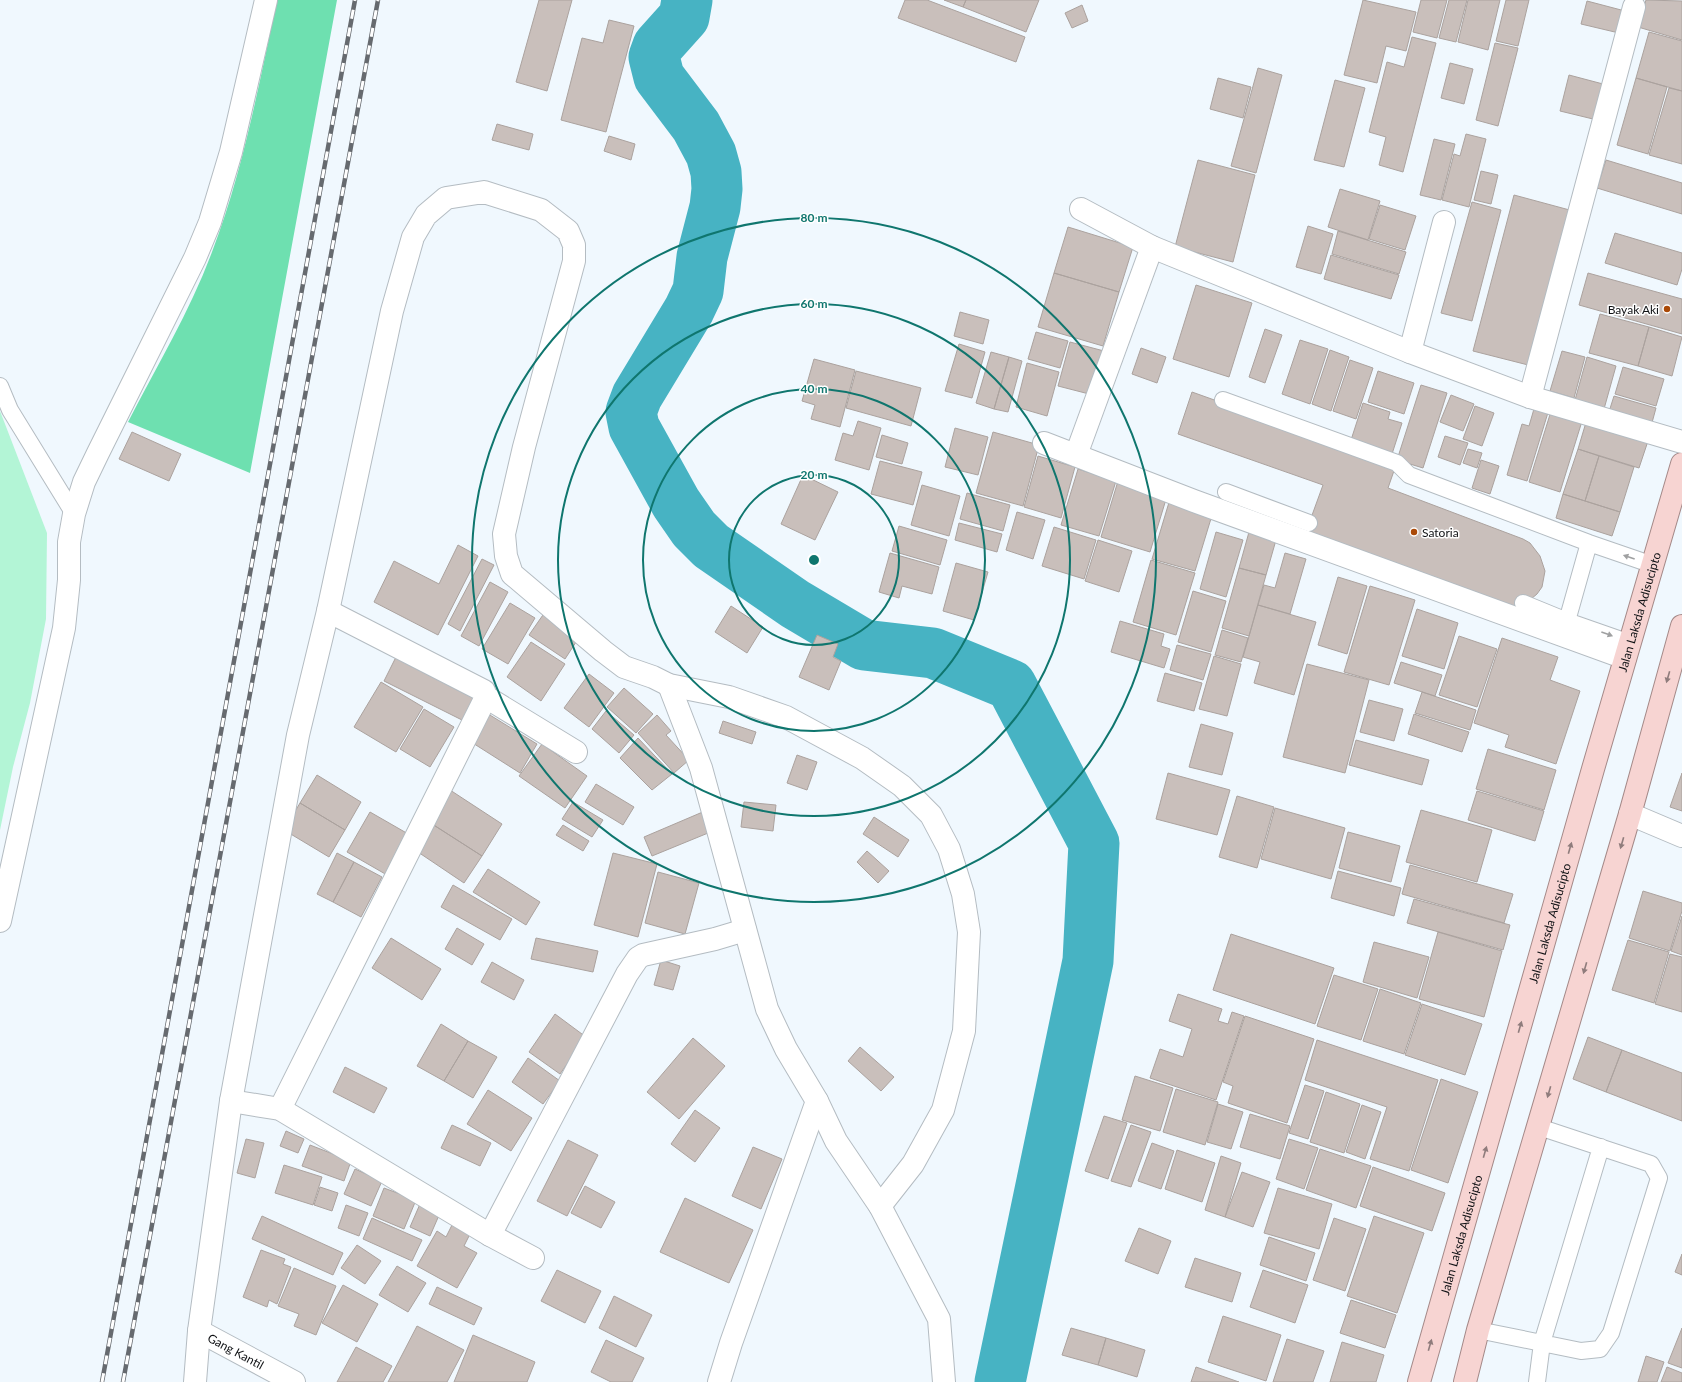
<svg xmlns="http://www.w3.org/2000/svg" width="1682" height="1382" font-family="Lato,sans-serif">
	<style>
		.green { fill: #b3f5d6 }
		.forest { fill: #6ee0b0 }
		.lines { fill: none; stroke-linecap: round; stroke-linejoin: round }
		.river { stroke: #47b3c3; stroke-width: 51 }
		.building { fill: #c9bfbb; stroke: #aba29e }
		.service-casing { stroke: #b4bcc2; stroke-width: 18 }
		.minor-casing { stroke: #b4bcc2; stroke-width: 24 }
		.tertiary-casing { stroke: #b4bcc2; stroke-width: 24 }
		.trunk-casing { stroke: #a48988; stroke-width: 24 }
		.service { stroke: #fff; stroke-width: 16 }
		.minor { stroke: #fff; stroke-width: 22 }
		.tertiary { stroke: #fff; stroke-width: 22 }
		.trunk { stroke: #f7d4d2; stroke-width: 22 }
		.rail-casing { stroke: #666a6f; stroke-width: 4.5 }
		.rail { stroke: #fff; stroke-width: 3; stroke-dasharray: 9; stroke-linecap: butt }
		.oneway { fill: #9fa0a1 }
		.oneway2 { fill: #8f7c7c }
		.ring { fill: none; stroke: #0f766e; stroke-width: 2 }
		.poi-dot { fill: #aa4907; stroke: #fff; stroke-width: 1.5 }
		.labels { text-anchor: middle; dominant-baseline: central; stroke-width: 3; stroke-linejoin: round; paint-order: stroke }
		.poi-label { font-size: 12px; fill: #0f1114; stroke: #fff; text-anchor: end }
		.street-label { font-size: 12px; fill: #0f1114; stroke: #fff }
		.centre { fill: #0f766e; stroke: #fff; stroke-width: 2 }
		.ring-label { font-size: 12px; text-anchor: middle; font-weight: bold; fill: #0f766e; stroke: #fff; stroke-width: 3; stroke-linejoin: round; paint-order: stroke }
	</style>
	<rect width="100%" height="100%" fill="#f0f8fe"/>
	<path class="green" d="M0 411 47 533 46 619 30 703 13 767 0 830Z"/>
	<path class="forest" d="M277 0H337L250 473 128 422C157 366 190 311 212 252 243 171 259 84 277 0Z"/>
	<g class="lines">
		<path class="river" d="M687 0 684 17 658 46 654 57 659 77 696 126 711 154 716 172 717 189 715 207 702 257 698 291 689 310 637 396 631 412 634 427 676 503 694 529 711 546 795 604 864 645 933 653 1011 685 1094 843 1088 961 1000 1382"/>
	</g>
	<path class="building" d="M539 0H572L547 91 516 82Z
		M905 0H927L1025 37 1016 62 898 18Z
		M944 0H966L963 7Z
		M966 0H1039L1026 32 963 7Z
		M1363 0 1416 12 1406 51 1386 46 1377 83 1344 75Z
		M1421 0H1447L1437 38 1413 32Z
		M1449 0H1467L1456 42 1439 38Z
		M1468 0H1500L1488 50 1458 42Z
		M1506 0H1529L1518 46 1496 41Z
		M1646 0 1682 1V40L1638 27Z
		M1587 1 1625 11 1619 33 1581 24Z
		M1082 5 1088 21 1072 28 1065 13Z
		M609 20 634 26 606 132 561 120 582 38 603 43Z
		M1649 32 1682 41V91L1636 78Z
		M1412 37 1436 43 1403 172 1379 165 1386 137 1369 132 1387 62 1404 67Z
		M1495 43 1518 48 1498 126 1476 120Z
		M1450 63 1473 69 1464 104 1441 98Z
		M1258 68 1282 75 1256 173 1231 166Z
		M1569 75 1603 84 1593 119 1560 111Z
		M1218 78 1251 87 1243 118 1210 109Z
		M1636 78 1667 87 1648 154 1617 145Z
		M1335 80 1365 88 1344 167 1314 160Z
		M1669 88 1682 91V164L1649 155Z
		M497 124 533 134 529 150 492 140Z
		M1466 134 1486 139 1469 207 1442 200 1454 154 1460 156Z
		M609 136 635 144 631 160 604 151Z
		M1434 139 1455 144 1441 200 1420 195Z
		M1198 160 1255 175 1233 262 1175 247Z
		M1606 160 1682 183V214L1597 188Z
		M1481 171 1498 175 1491 204 1474 200Z
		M1340 189 1380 201 1368 240 1328 227Z
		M1514 195 1577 212 1536 367 1473 351Z
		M1472 202 1501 210 1472 321 1441 313Z
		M1380 205 1416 216 1405 250 1369 239Z
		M1308 226 1333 234 1321 274 1296 267Z
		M1068 227 1133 247 1119 292 1054 273Z
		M1338 231 1406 252 1399 274 1332 254Z
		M1615 233 1682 253V269L1677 285 1605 263Z
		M1331 255 1399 275 1391 299 1324 279Z
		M1054 273 1119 292 1103 346 1038 327Z
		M1588 273 1682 299V334L1579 305Z
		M1196 285 1252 303 1229 377 1173 359Z
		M960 312 989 320 983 344 954 336Z
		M1600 314 1649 327 1638 366 1589 353Z
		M1649 327 1682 337 1672 376 1638 366Z
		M1265 329 1282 335 1265 383 1249 377Z
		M1036 332 1068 341 1060 368 1028 359Z
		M1300 340 1328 349 1310 404 1282 394Z
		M1070 342 1104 351 1093 395 1058 386Z
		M959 344 985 352 972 398 945 391Z
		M1141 348 1166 357 1157 383 1132 374Z
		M1330 350 1349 357 1331 411 1312 404Z
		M1562 351 1585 357 1574 398 1550 391Z
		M991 352 1009 357 994 409 976 403Z
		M1009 357 1022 361 1008 412 994 409Z
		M1587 357 1616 366 1604 409 1575 400Z
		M814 359 855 370 840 427 811 419 815 405 802 401Z
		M1350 360 1373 368 1356 419 1333 411Z
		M1027 363 1059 372 1047 416 1016 407Z
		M1623 367 1664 379 1656 406 1615 394Z
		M856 371 921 388 911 426 846 408Z
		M1378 371 1414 383 1404 414 1368 402Z
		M1421 385 1447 393 1423 468 1397 460Z
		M1192 392 1396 465 1388 488 1523 539 1530 543 1540 556 1545 571 1542 587 1537 594 1531 599 1523 603 1505 608 1303 540 1323 485 1178 434Z
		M1451 395 1474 404 1463 431 1440 422Z
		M1614 396 1656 408 1650 430 1607 418Z
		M1536 402 1550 406 1527 481 1507 475 1522 424 1529 426Z
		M1363 403 1390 412 1388 419 1402 423 1392 454 1351 440Z
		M1475 406 1494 413 1482 446 1463 439Z
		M1552 408 1583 418 1560 492 1529 482Z
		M1587 419 1649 438 1639 468 1578 449Z
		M858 421 881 428 869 470 835 460 843 433 853 436Z
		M955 428 988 437 978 475 945 467Z
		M132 432 181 454 169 481 119 459Z
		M993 432 1039 445 1023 506 976 493Z
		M882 435 908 443 902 464 876 457Z
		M1445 436 1468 443 1460 465 1438 457Z
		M1468 449 1482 453 1477 468 1463 463Z
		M1578 449 1599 456 1585 501 1563 494Z
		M1038 456 1075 467 1061 518 1024 507Z
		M1599 456 1634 467 1620 512 1585 501Z
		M1481 460 1499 466 1490 494 1472 488Z
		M880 461 922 472 913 505 871 494Z
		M1078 469 1116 481 1099 536 1061 525Z
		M803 475 838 492 815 540 781 524Z
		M1118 481 1167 496 1150 552 1101 537Z
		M922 485 960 496 949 536 911 525Z
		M967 493 1010 505 1003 531 960 519Z
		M1563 494 1620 512 1612 536 1556 518Z
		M1170 499 1213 512 1195 571 1152 559Z
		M1017 512 1045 520 1033 559 1006 550Z
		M959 523 1002 534 997 552 955 540Z
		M899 526 947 540 940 565 892 551Z
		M1054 527 1096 540 1084 579 1042 566Z
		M1216 532 1243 540 1226 597 1200 589Z
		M1249 532 1276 540 1266 575 1239 568Z
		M1098 540 1132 551 1119 592 1085 581Z
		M458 545 478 556 438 635 374 602 394 561 439 584Z
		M890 553 939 567 932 594 902 586 899 598 879 592Z
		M1285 553 1306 559 1290 614 1258 605 1264 585 1275 588Z
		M482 559 494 565 460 631 448 624Z
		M1151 560 1195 573 1176 635 1133 622Z
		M956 563 988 572 974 620 943 611Z
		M1239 568 1266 575 1249 636 1222 628Z
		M1338 577 1367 586 1347 654 1318 645Z
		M490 582 508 592 479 646 461 636Z
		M1370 586 1415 600 1389 685 1344 672Z
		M1193 591 1226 601 1211 652 1178 642Z
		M510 603 535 618 508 664 482 649Z
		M1258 605 1316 622 1294 695 1254 683 1260 662 1243 657Z
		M731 606 763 627 747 653 715 632Z
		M1417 609 1458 623 1444 669 1402 656Z
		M545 612 580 636 565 659 529 635Z
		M1120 621 1164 634 1161 646 1170 649 1164 668 1111 652Z
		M1222 630 1248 638 1241 662 1215 655Z
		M817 635 838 644 833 657 841 661 829 690 799 677Z
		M1459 636 1497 649 1477 707 1439 695Z
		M1502 638 1558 657 1550 680 1580 691 1556 764 1505 747 1509 735 1474 723Z
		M531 642 565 664 541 701 507 677Z
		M1177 645 1211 654 1203 680 1170 670Z
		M397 655 477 695 464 721 384 681Z
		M1214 656 1241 664 1227 716 1199 709Z
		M1401 662 1442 675 1435 696 1394 683Z
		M1307 664 1369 680 1345 773 1283 757Z
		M1165 673 1202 683 1194 711 1157 701Z
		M589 674 614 693 589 727 564 708Z
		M381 682 423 707 396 752 354 727Z
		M624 688 653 714 636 733 607 707Z
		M1422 692 1476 710 1470 730 1415 713Z
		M1369 700 1403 709 1394 741 1360 732Z
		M424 709 454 727 430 767 400 749Z
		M606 711 634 735 619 753 592 729Z
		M485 712 537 744 520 773 468 740Z
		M1414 714 1469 732 1462 752 1408 734Z
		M657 715 671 731 666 735 689 760 674 773 638 733Z
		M723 721 756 732 752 744 719 733Z
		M1201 724 1233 733 1222 775 1189 767Z
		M638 738 672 774 652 790 620 758Z
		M1356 740 1429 760 1422 785 1349 765Z
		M542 744 587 776 565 808 519 776Z
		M1488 749 1556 770 1544 810 1476 789Z
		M797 755 817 762 807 790 787 783Z
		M1168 773 1230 790 1217 835 1156 819Z
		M1682 773V811L1670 807Z
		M317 775 361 802 345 830 300 803Z
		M596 784 634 807 623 825 585 802Z
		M450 790 502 824 482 856 429 822Z
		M1477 791 1544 811 1535 841 1468 820Z
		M1237 796 1274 807 1257 868 1219 857Z
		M573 802 603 820 592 837 562 819Z
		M744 802 776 805 773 831 741 827Z
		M300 803 345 830 329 857 284 830Z
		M1275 808 1345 828 1331 879 1261 859Z
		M1421 810 1492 830 1477 882 1406 862Z
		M705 811 713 831 652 856 644 837Z
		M370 812 410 835 387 875 347 852Z
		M874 817 909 840 898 857 863 834Z
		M429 822 482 856 464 883 412 848Z
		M563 825 589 841 583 851 556 835Z
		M1348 832 1400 846 1391 882 1339 868Z
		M867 851 889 871 878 883 857 862Z
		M337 853 354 862 333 902 317 894Z
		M613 853 657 864 638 937 594 925Z
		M354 862 382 877 361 917 333 902Z
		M1410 865 1513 894 1504 923 1402 894Z
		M488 869 540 902 526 925 473 892Z
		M1338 871 1401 888 1394 916 1331 898Z
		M658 872 699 883 685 934 645 923Z
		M453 885 512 919 500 940 441 907Z
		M1643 891 1682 903V911L1670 951 1629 938Z
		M1414 899 1510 925 1503 950 1407 923Z
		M1682 916V955L1671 951Z
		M457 928 484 944 472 965 445 949Z
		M1438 932 1502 951 1484 1017 1419 999Z
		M1231 934 1334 968 1315 1024 1213 990Z
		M391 938 441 969 422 1000 372 968Z
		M536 938 598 951 593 972 531 959Z
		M1628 940 1669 952 1654 1003 1612 990Z
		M1374 942 1429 957 1417 998 1363 982Z
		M1670 954 1682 957V1012L1655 1004Z
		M661 960 680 966 673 990 654 985Z
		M492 962 524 980 514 1000 481 982Z
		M1334 975 1378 989 1361 1040 1317 1026Z
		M1380 989 1421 1003 1404 1054 1363 1041Z
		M1178 994 1222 1009 1218 1021 1228 1024 1232 1012 1244 1016 1216 1100 1150 1078 1160 1049 1183 1057 1192 1029 1169 1021Z
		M1422 1004 1482 1024 1465 1075 1405 1055Z
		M555 1014 586 1037 560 1074 529 1052Z
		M1245 1016 1314 1039 1287 1123 1228 1103 1233 1086 1223 1082Z
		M441 1024 468 1041 444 1081 417 1066Z
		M1588 1037 1622 1050 1606 1092 1573 1079Z
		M693 1038 725 1066 679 1119 647 1092Z
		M1317 1040 1438 1080 1409 1171 1370 1159 1387 1107 1305 1080Z
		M468 1041 497 1057 473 1098 444 1081Z
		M860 1047 894 1077 881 1091 848 1061Z
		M1622 1050 1682 1073V1121L1606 1092Z
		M528 1058 560 1081 543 1104 512 1082Z
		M345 1067 387 1088 374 1113 333 1092Z
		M1135 1076 1173 1088 1160 1131 1122 1120Z
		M1441 1079 1478 1092 1448 1183 1411 1170Z
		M1305 1085 1324 1091 1308 1139 1289 1133Z
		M1176 1089 1218 1102 1205 1145 1163 1132Z
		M488 1090 532 1118 511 1151 467 1124Z
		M1326 1092 1360 1104 1344 1153 1310 1142Z
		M1218 1104 1243 1112 1231 1149 1207 1142Z
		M1362 1105 1381 1112 1365 1159 1346 1152Z
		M695 1110 720 1128 695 1162 671 1144Z
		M1250 1114 1290 1126 1280 1159 1240 1147Z
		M1104 1116 1127 1123 1108 1179 1085 1171Z
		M452 1125 491 1143 480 1166 441 1148Z
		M1131 1125 1151 1132 1131 1187 1111 1181Z
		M286 1131 304 1139 298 1153 280 1146Z
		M246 1139 264 1143 255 1178 237 1173Z
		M1289 1139 1318 1148 1304 1189 1276 1179Z
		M568 1140 598 1155 567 1216 537 1201Z
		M1152 1143 1174 1151 1161 1189 1138 1181Z
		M310 1145 351 1161 344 1181 302 1166Z
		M753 1147 782 1159 761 1209 732 1196Z
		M1320 1149 1371 1166 1356 1208 1306 1190Z
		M1177 1150 1215 1163 1202 1202 1165 1189Z
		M1221 1156 1241 1163 1225 1217 1205 1210Z
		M284 1165 322 1177 313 1205 275 1193Z
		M1373 1167 1445 1193 1432 1231 1360 1206Z
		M355 1169 382 1181 371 1206 344 1194Z
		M1242 1172 1270 1182 1253 1227 1225 1217Z
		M585 1186 615 1202 601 1228 571 1213Z
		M320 1187 338 1193 332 1211 314 1205Z
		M384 1188 416 1200 404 1229 373 1216Z
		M1278 1188 1332 1204 1319 1249 1264 1233Z
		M685 1198 753 1230 729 1283 660 1252Z
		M420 1204 440 1213 430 1236 410 1227Z
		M346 1205 368 1213 359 1236 338 1228Z
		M262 1216 343 1253 333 1275 252 1239Z
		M1374 1216 1424 1233 1397 1313 1347 1296Z
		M372 1218 422 1240 412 1261 363 1239Z
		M1334 1218 1366 1229 1345 1291 1313 1280Z
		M452 1225 470 1234 464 1246 477 1253 457 1288 417 1266 437 1231 446 1237Z
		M1139 1228 1171 1241 1158 1274 1125 1261Z
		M1269 1237 1315 1253 1306 1281 1260 1265Z
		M357 1245 381 1261 365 1284 341 1268Z
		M261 1250 285 1259 283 1264 291 1267 277 1304 269 1300 267 1307 243 1297Z
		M1682 1254V1275L1675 1272Z
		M1195 1258 1241 1273 1232 1302 1185 1287Z
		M397 1266 426 1283 408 1312 379 1295Z
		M294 1268 336 1286 316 1335 294 1326 299 1314 278 1306Z
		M557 1270 601 1291 585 1323 541 1301Z
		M1263 1270 1308 1285 1295 1323 1250 1307Z
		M343 1285 378 1304 357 1342 322 1323Z
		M437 1287 482 1308 474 1325 429 1304Z
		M614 1296 652 1315 636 1347 599 1328Z
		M1351 1300 1396 1315 1385 1348 1340 1333Z
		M1223 1316 1281 1335 1266 1381 1208 1362Z
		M417 1326 464 1350 447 1382H388Z
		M1071 1328 1106 1338 1098 1365 1062 1355Z
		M1682 1328V1368L1668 1363Z
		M473 1335 535 1362 527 1382H454Z
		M1106 1338 1145 1350 1137 1377 1098 1365Z
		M1287 1339 1324 1351 1313 1382H1273Z
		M606 1340 644 1358 632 1382H611L591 1372Z
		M1342 1342 1384 1355 1376 1382H1330Z
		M356 1347 392 1366 383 1382H337Z
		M1646 1356 1664 1362 1657 1382H1638Z
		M1196 1367 1239 1382H1191Z
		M1667 1367 1682 1373V1382H1661Z"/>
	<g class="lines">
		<g class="service-casing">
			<path id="service" d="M0 386 10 410 74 514
				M1223 400 1397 463 1409 475 1589 543 1653 565
				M1226 492 1309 523
				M1523 603 1567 621 1630 643
				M1567 621 1589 543
				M1478 1330 1581 1351 1600 1349 1611 1333 1659 1178 1651 1164 1539 1127
				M1537 1382 1542 1343 1601 1147"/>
		</g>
		<g class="minor-casing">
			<g id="minor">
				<path d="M1081 209 1152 247 1410 352 1530 397 1682 442"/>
				<path d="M1410 352 1444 222"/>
				<path d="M1530 397 1634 7"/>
				<path d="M1044 443 1194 501 1625 658"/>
				<path d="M1076 455 1152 247"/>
				<path d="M669 685 701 768 767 1009 786 1049 817 1101 836 1141 880 1206 939 1319 944 1382"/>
				<path d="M486 697 576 752"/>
				<path d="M0 921 64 628 69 580V542L74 514 84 482 98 453 195 258 210 222 231 152 266 0"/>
				<path d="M231 1101 280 1109 490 1235 533 1258"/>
				<path d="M280 1109 486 697 484 691 328 611"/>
				<path d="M490 1235 627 974 638 958 643 955 715 939 745 930"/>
				<path id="s1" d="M199 1331 294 1382"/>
				<path d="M195 1382 199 1331 231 1101 298 735 328 611 392 311 413 237 426 215 446 198 484 192 541 210 568 231 574 245V261L524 447 504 534 506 556 512 574 603 651 624 667 653 677 669 685 729 697 786 717 862 758 902 786 931 815 949 849 963 894 969 932 964 1031 943 1110 913 1164 880 1206"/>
				<path d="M719 1382 731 1343 817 1101"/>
			</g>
		</g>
		<g class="tertiary-casing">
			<path id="tertiary" d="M1630 814 1682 836"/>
		</g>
		<g class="trunk-casing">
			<g id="trunk">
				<path id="s2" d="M1419 1382 1593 769 1682 464"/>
				<path d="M1465 1382 1478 1330 1630 814 1682 626"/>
			</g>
		</g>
		<use href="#service" class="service"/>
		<use href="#minor" class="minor"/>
		<use href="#tertiary" class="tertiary"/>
		<use href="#trunk" class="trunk"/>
		<g class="rail-casing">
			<path id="rail" d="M102 1382 355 0
				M123 1382 378 0"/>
		</g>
		<use href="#rail" class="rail"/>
	</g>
	<defs><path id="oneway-solid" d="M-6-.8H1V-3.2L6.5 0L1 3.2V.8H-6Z"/></defs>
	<g class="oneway">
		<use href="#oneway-solid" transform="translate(1629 557) rotate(-161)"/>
		<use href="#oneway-solid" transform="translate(1607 634) rotate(20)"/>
	</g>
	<g class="oneway2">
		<use href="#oneway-solid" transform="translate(1668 677) rotate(106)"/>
		<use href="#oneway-solid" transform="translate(1622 843) rotate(106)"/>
		<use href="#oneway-solid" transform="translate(1570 848) rotate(-74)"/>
		<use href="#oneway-solid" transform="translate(1585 968) rotate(106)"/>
		<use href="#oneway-solid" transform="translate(1520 1027) rotate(-74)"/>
		<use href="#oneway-solid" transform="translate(1549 1092) rotate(106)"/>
		<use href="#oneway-solid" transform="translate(1485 1152) rotate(-74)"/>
		<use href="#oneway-solid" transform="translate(1430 1345) rotate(-74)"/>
	</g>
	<g class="ring">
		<circle cx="814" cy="560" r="85"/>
		<circle cx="814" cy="560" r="171"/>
		<circle cx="814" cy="560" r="256"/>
		<circle cx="814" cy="560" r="342"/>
	</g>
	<g class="poi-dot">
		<circle cx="1667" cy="309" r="4"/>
		<circle cx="1414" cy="532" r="4"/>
	</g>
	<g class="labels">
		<g class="poi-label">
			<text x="1659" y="309">Bayak Aki</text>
			<text x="1422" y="532" text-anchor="start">Satoria</text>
		</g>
		<g class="street-label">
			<text stroke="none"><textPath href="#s2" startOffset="801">Jalan Laksda Adisucipto</textPath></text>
			<text stroke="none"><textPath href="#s2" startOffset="477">Jalan Laksda Adisucipto</textPath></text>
			<text stroke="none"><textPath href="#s2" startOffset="153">Jalan Laksda Adisucipto</textPath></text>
			<text stroke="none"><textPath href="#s1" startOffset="42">Gang Kantil</textPath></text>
		</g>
	</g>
	<circle cx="814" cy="560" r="6" class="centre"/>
	<g class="ring-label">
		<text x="814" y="222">80 m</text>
		<text x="814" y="308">60 m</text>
		<text x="814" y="393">40 m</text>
		<text x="814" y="479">20 m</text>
	</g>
</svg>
